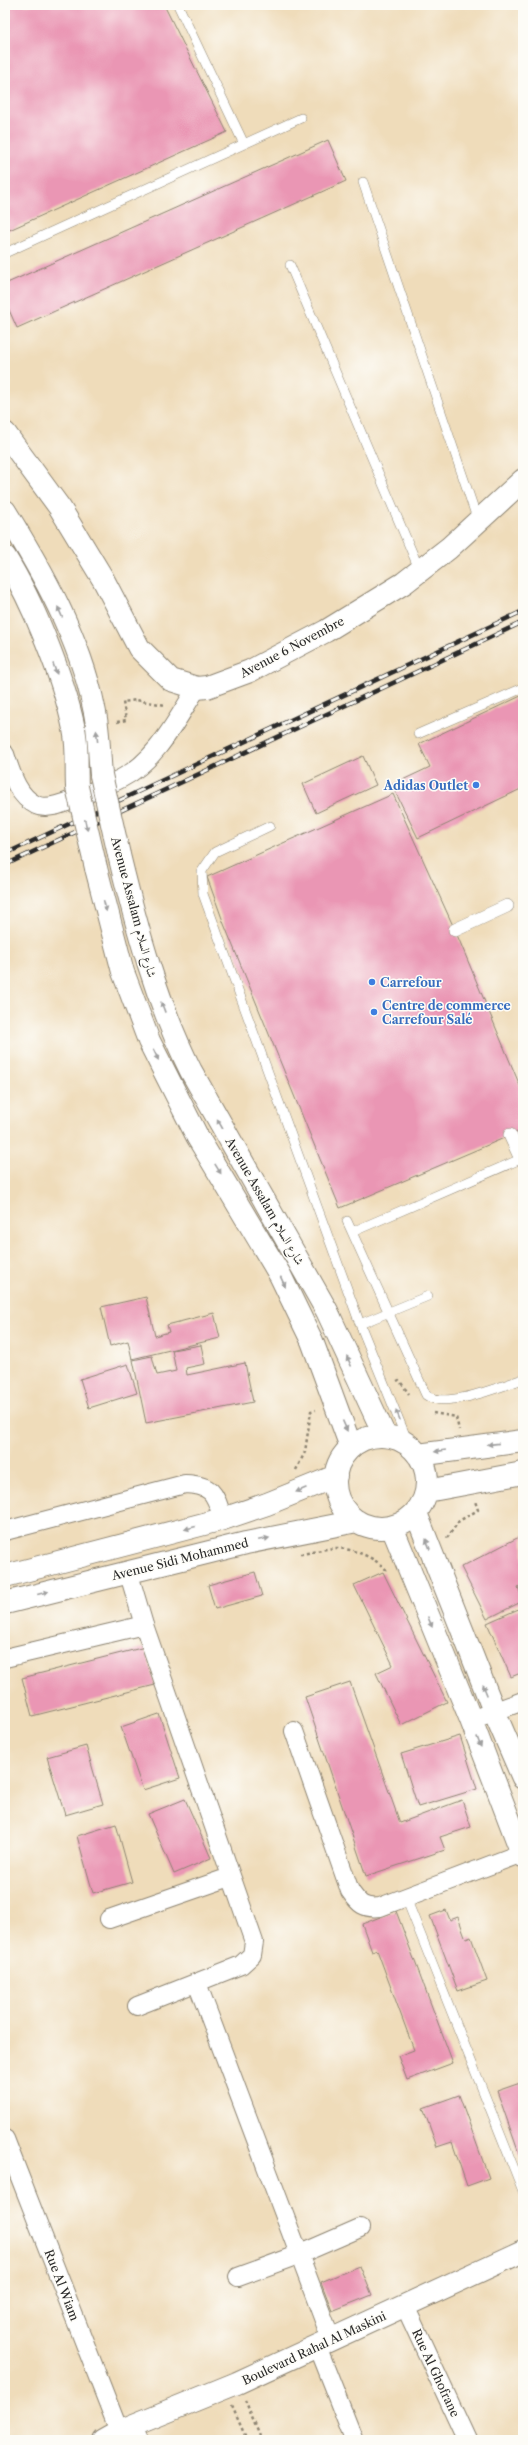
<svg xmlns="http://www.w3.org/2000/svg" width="528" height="2445" font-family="'Libre Caslon Text',Amiri,serif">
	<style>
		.building { fill: #ea96b4 }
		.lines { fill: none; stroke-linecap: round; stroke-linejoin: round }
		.service-casing { stroke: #8d8472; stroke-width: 10 }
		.pedestrian-casing { stroke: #8d8472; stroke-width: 14 }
		.minor-casing { stroke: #8d8472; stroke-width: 20 }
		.tertiary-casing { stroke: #8d8472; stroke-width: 24 }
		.primary-casing { stroke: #8d8472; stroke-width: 24 }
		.path { stroke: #8d8472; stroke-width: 2.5; stroke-dasharray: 3 3; stroke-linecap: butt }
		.service { stroke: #fff; stroke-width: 9 }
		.pedestrian { stroke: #fff; stroke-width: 13 }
		.minor { stroke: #fff; stroke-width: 18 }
		.tertiary { stroke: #fff; stroke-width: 22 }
		.primary { stroke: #fff; stroke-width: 22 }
		.rail-casing { stroke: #2b2b2b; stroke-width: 4.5 }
		.rail { stroke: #fdfcf7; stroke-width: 3; stroke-dasharray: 9; stroke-linecap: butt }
		.tertiary-bridge-casing { stroke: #8d8472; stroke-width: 24; stroke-linecap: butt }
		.tertiary-bridge { stroke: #fff; stroke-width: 22 }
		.oneway { fill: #a0a0a0 }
		.shop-dot { fill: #3f7fe0; stroke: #fdfcf7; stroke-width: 1.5 }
		.labels { text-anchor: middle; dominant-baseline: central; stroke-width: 3; stroke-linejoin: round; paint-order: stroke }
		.street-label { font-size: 12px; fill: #2b2b2b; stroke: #fdfcf7 }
		.shop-label { font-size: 12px; font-weight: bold; fill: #366cbe; stroke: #fdfcf7; text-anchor: start }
	</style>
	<rect width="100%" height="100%" fill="#fdfcf7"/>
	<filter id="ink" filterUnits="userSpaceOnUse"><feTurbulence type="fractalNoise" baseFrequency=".025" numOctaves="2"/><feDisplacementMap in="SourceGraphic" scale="8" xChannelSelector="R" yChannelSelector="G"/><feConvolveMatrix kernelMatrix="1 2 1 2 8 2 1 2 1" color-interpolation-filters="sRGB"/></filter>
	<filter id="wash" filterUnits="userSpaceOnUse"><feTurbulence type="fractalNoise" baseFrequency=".012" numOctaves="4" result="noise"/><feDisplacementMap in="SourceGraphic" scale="16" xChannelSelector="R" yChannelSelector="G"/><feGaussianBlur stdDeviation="0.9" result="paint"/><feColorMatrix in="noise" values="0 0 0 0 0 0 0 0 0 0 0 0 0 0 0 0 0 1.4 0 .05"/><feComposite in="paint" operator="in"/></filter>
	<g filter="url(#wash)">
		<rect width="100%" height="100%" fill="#efdcba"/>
		<g id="blocks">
			<path class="building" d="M5 5H164L227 132 5 232Z
				M328 140 346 181 17 328 5 301V284Z
				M523 695V788L418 838 392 785 430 767 419 744Z
				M363 756 376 785 316 813 303 784Z
				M393 794 455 930 523 1093V1130L340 1208 224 924 207 877Z
				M146 1297 155 1336 169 1332 167 1325 214 1313 220 1338 132 1359 128 1341 110 1346 101 1307Z
				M201 1345 205 1364 186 1368 187 1375 245 1363 253 1402 146 1423 133 1360 152 1356 157 1375 176 1371 172 1350Z
				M128 1364 137 1393 89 1408 80 1379Z
				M523 1535V1584L518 1587 523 1601 487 1619 461 1567Z
				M255 1572 262 1596 215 1609 208 1585Z
				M383 1572 447 1702 401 1725 376 1673 393 1665 354 1585Z
				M523 1607V1672L511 1677 487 1623Z
				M145 1647 155 1685 32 1716 22 1678Z
				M350 1682 400 1823 462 1800 471 1827 440 1837 445 1850 366 1876 305 1697Z
				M159 1714 180 1778 143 1790 121 1727Z
				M460 1736 477 1789 418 1807 401 1754Z
				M86 1746 103 1804 65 1815 47 1757Z
				M185 1799 211 1858 174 1874 148 1814Z
				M116 1824 132 1882 93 1893 77 1836Z
				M446 1910 450 1920 458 1917 466 1939 471 1937 487 1981 458 1991 430 1916Z
				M396 1911 453 2063 407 2080 398 2056 414 2050 377 1950 372 1952 362 1924Z
				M523 2082V2165L497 2091Z
				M459 2095 489 2178 467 2186 452 2142 437 2147 423 2108Z
				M360 2266 372 2295 332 2311 321 2282Z"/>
		</g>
	</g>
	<g filter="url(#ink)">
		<use href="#blocks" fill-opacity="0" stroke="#8d8472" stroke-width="1"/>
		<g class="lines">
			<g class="service-casing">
				<path id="service" d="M178 5 244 144
					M363 182 478 521
					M5 253 301 118
					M290 265 420 571
					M418 734 523 688
					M270 826 215 852 202 871 203 894 360 1324 409 1445
					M347 1221 426 1395C445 1410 501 1386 523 1379
					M352 1232 523 1158
					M360 1324 428 1296
					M406 1898 523 2191"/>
			</g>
			<g class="pedestrian-casing">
				<path id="pedestrian" d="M455 930 507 906
					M510 1135 521 1159"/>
			</g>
			<g class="minor-casing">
				<path id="minor" d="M5 754C11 772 17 796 36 805 48 811 66 802 77 798 92 791 107 786 122 778 157 760 176 720 197 688
					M5 1531 185 1484C214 1485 215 1495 223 1519
					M128 1571 144 1625 254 1942 252 1955 241 1965 137 2006
					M5 1658 144 1625
					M471 1720 523 1701
					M294 1731 350 1891C359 1904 364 1909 380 1907L522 1853
					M109 1919 230 1877
					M197 1983 331 2339
					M5 2139 119 2431
					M238 2277 298 2255 360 2228
					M405 2306 467 2440
					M317 2346 354 2440
					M132 2426 139 2440"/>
			</g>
			<g class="tertiary-casing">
				<path id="tertiary" d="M5 433 60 508 103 579 139 648 171 680 197 688 207 687 250 671 326 631 404 583 449 548 523 480
					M5 511C42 571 80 638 94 708 99 729 99 753 101 775
					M5 557C33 602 63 676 74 729 78 747 76 768 77 787
					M119 855C137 929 157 1003 191 1071L327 1311 385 1436
					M96 868 123 972 149 1041 197 1136 280 1275 312 1341 351 1447
					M416 1513 494 1711 523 1778
					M392 1527 471 1720 523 1856
					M103 2440 119 2431 237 2383 523 2251"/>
			</g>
			<g class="primary-casing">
				<path id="primary" d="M335 1482a46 46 0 1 1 92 0a46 46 0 1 1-92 0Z
					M418 1455 523 1441
					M427 1491 523 1473
					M5 1576 223 1519 267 1504 336 1476
					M5 1603 246 1543 357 1521"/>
			</g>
			<path class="path" d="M117 722 126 720 123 702 136 700 165 705
				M397 1381 399 1380 409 1394
				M433 1413 456 1417 459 1430
				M296 1470 305 1452 311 1411 316 1410
				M447 1538 459 1521 478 1510 475 1501
				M300 1554C312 1553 325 1548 337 1548 354 1549 377 1558 388 1572
				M245 2400 262 2440
				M232 2406 247 2440"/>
			<use href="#service" class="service"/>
			<use href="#pedestrian" class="pedestrian"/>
			<use href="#minor" class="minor"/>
			<use href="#tertiary" class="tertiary"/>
			<use href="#primary" class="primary"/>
			<g class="rail-casing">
				<path id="rail" d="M5 854 523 611
					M5 865 523 622"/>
			</g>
			<use href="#rail" class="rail"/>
			<g class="tertiary-bridge-casing">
				<path id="tertiary-bridge" d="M101 775 119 855
					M77 787 96 868"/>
			</g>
			<use href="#tertiary-bridge" class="tertiary-bridge"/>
		</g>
		<defs><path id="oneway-solid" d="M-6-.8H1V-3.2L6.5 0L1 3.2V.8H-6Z"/></defs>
		<g class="oneway">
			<use href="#oneway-solid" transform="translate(60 612) rotate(-114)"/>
			<use href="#oneway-solid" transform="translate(55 669) rotate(70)"/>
			<use href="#oneway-solid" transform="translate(97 736) rotate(-96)"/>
			<use href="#oneway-solid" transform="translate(86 825) rotate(77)"/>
			<use href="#oneway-solid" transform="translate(105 906) rotate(76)"/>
			<use href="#oneway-solid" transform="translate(163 1007) rotate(-111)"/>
			<use href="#oneway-solid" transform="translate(156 1055) rotate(65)"/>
			<use href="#oneway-solid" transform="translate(220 1124) rotate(-119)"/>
			<use href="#oneway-solid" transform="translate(218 1169) rotate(58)"/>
			<use href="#oneway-solid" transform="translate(283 1282) rotate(65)"/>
			<use href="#oneway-solid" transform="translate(349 1361) rotate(-114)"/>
			<use href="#oneway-solid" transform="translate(398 1415) rotate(-112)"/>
			<use href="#oneway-solid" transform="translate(345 1426) rotate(66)"/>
			<use href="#oneway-solid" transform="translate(493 1444) rotate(174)"/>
			<use href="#oneway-solid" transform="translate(440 1451) rotate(171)"/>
			<use href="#oneway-solid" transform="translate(301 1490) rotate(157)"/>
			<use href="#oneway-solid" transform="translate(190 1528) rotate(165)"/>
			<use href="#oneway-solid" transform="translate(264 1539) rotate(-12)"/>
			<use href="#oneway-solid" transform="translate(428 1544) rotate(-111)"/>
			<use href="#oneway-solid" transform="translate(43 1593) rotate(-15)"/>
			<use href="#oneway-solid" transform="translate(430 1622) rotate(67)"/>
			<use href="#oneway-solid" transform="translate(485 1690) rotate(-112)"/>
			<use href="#oneway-solid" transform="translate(479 1742) rotate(69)"/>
		</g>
	</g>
	<g class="shop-dot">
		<circle cx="476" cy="785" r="4"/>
		<circle cx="372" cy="982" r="4"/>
		<circle cx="374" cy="1012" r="4"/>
	</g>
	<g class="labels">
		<g class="street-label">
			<text transform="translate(292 647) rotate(-28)">Avenue 6 Novembre</text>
			<text transform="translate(134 907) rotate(75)">Avenue Assalam شارع السلام</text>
			<text transform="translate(265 1201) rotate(60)">Avenue Assalam شارع السلام</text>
			<text transform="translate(180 1559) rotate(-14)">Avenue Sidi Mohammed</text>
			<text transform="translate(62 2285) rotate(69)">Rue Al Wiam</text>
			<text transform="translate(314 2348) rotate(-25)">Boulevard Rahal Al Maskini</text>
			<text transform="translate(436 2373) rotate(65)">Rue Al Ghofrane</text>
		</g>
		<g class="shop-label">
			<text x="468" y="785" text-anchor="end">Adidas Outlet</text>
			<text x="380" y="982">Carrefour</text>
			<text x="382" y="1005">Centre de commerce<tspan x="382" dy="14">Carrefour Salé</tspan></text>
		</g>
	</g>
	<rect width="528" height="2445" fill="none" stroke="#fdfcf7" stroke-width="20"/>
</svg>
